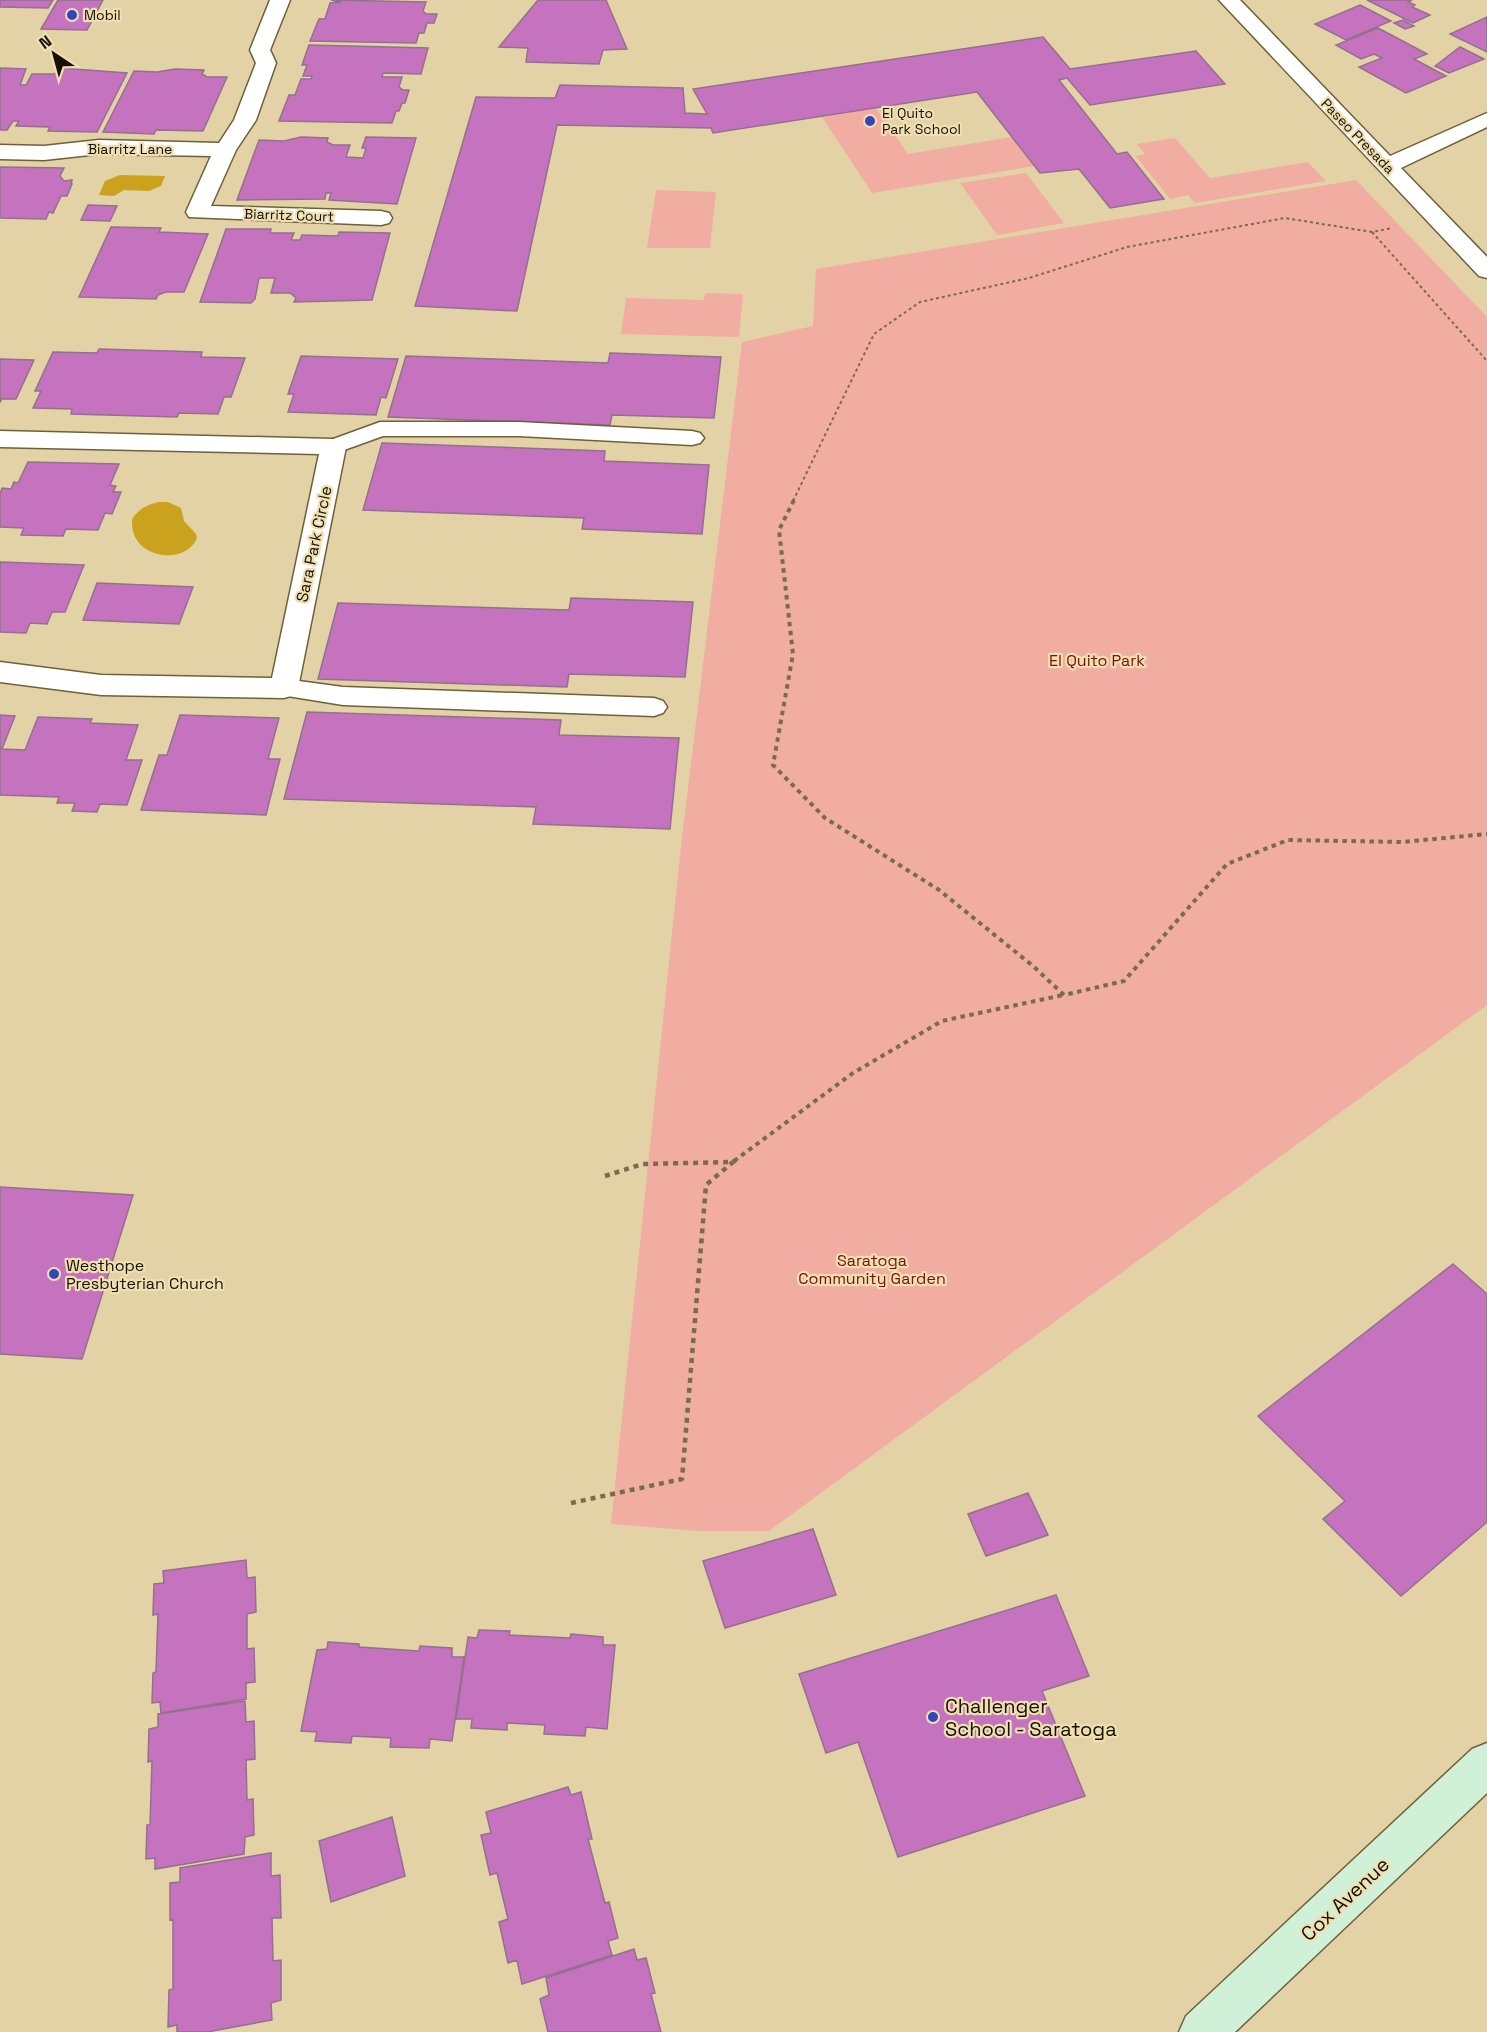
<svg xmlns="http://www.w3.org/2000/svg" width="1487" height="2032" font-family="'Space Grotesk',sans-serif">
	<style>
		.green { fill: #f2ada2 }
		.water { fill: #caa21e }
		.building { fill: #c673bf; stroke: #92708e; stroke-width: 1.5 }
		.lines { fill: none; stroke-linecap: round; stroke-linejoin: round }
		.lane-casing { stroke: #6e6038; stroke-width: 3 }
		.street-casing { stroke: #6e6038; stroke-width: 3 }
		.secondary-casing { stroke: #6e6038; stroke-width: 3 }
		.path-far2 { stroke: #776c50; stroke-width: 2; stroke-dasharray: 3 3; stroke-linecap: butt }
		.path-far1 { stroke: #776c50; stroke-width: 4; stroke-dasharray: 4.5 4.5; stroke-linecap: butt }
		.path { stroke: #776c50; stroke-width: 4.5; stroke-dasharray: 5 5; stroke-linecap: butt }
		.lane { fill: #fff; fill-rule: evenodd }
		.street { fill: #fff; fill-rule: evenodd }
		.secondary { fill: #d0f0d8; fill-rule: evenodd }
		.poi-dot { fill: #3246b8; stroke: #efdfb3; stroke-width: 2 }
		.labels { text-anchor: middle; dominant-baseline: central; stroke-width: 4.5; stroke-linejoin: round; paint-order: stroke }
		.far-poi-label { font-size: 14px; fill: #161002; stroke: #efdfb3; text-anchor: start }
		.far-street-label { font-size: 14px; fill: #161002; stroke: #efdfb3 }
		.street-label { font-size: 16px; fill: #161002; stroke: #efdfb3 }
		.park-label { font-size: 16px; fill: #781108; stroke: #efdfb3 }
		.poi-label { font-size: 16px; fill: #161002; stroke: #efdfb3; text-anchor: start }
		.near-poi-label { font-size: 20px; fill: #161002; stroke: #efdfb3; text-anchor: start }
		.near-street-label { font-size: 20px; fill: #161002; stroke: #efdfb3 }
	</style>
	<rect width="100%" height="100%" fill="#e2d2a6"/>
	<path class="green" d="M876 108 908 154 1012 137 1034 166 872 193 822 117Z
		M1175 138 1210 178 1308 162 1326 181 1195 203 1188 195 1170 199 1136 156 1145 154 1137 144Z
		M1026 173 1064 223 997 235 960 183Z
		M1356 180 1487 317V1005L769 1531H699L611 1524 681 846 742 342 813 326 816 269Z
		M656 190 716 192 710 248H647Z
		M705 293 743 294 739 337 621 334 626 298 704 300Z"/>
	<path class="water" d="M120 175 165 176 161 186 149 191 124 190 114 196 99 195 105 181Z
		M159 502H168L181 508 184 521 196 534 197 538C186 564 142 559 134 534 132 530 132 524 132 519 139 509 146 505 159 502Z"/>
	<path class="building" d="M0 0H53L48 8 0 7Z
		M58 0H103L87 30 41 29Z
		M331 0 426 2 423 11 426 14H437L434 23H427L424 33H419L416 43 310 41 319 19H325L330 3 341 2Z
		M538 0H606L627 49 603 50 599 64 526 62 528 48 499 47Z
		M1367 0H1412L1408 2 1415 5 1412 7 1430 15 1413 23Z
		M1360 5 1391 21 1346 40 1315 24Z
		M1487 17V52L1450 34Z
		M1403 20 1414 26 1405 29 1394 23Z
		M1378 28 1427 54 1414 59 1446 76 1406 93 1359 67 1382 58 1374 54 1361 59 1336 45Z
		M1043 37 1070 69 1196 51 1225 84 1090 105 1067 78 1059 80 1117 154 1127 152 1164 199 1110 208 1079 169 1040 173 977 92 713 133 711 128 557 125 517 311 415 306 476 97 555 98 560 85 683 88 685 113 707 114 693 89Z
		M309 45 428 48 421 74 383 73 382 77H402L399 87 403 90H409L405 103H402L399 111H396L392 123 279 121 289 95H295L301 79H311L312 76H303L307 65H302Z
		M1460 47 1484 59 1449 73 1435 66Z
		M0 68 26 69 20 85H26L32 74H54L61 68 127 73 97 132 48 131 50 127 16 126 19 121H13L7 130H0Z
		M175 69 204 70 202 74 207 77H227L203 131 156 130 154 134 103 132 134 71 157 72Z
		M301 137 328 138 327 142 333 145H350L346 157 363 158 366 148H362L366 137 416 138 397 204 329 200 331 193H326L325 199 237 200 259 140 284 141Z
		M0 167 64 168 60 176 64 181 72 180 71 184H72L67 196H61L53 213 49 212 46 219 0 218Z
		M88 205 117 206 110 221 81 220Z
		M111 227 161 228 159 232 208 234 184 292H166L158 295 156 299 79 297Z
		M226 229H271L270 233H294L291 240H300L302 235 338 236 339 232 390 233 372 300 294 302 296 298 290 293H271L275 278H259L255 299 251 303 200 302Z
		M99 349 202 352 201 357 245 358 231 397H224L218 414 179 413 177 417 71 414 72 409 33 408 41 391H35L53 352 97 353Z
		M610 353 721 357 714 418 612 415 610 425 388 417 406 356 608 363Z
		M301 356 398 359 386 398 381 397 376 415 288 412 294 394H288Z
		M0 359 34 360 16 399H2L0 402Z
		M382 443 605 451 604 461 709 465 702 534 582 529 584 518 363 510Z
		M28 462 119 464 110 485 116 486 113 492H121L112 514 105 513 98 530 66 529 63 536 21 535 24 528 0 527V494L2 488 11 489 14 482 18 483Z
		M0 562 84 565 65 612H52L47 624 30 623 26 633 0 632Z
		M97 583 193 587 179 624 83 620Z
		M571 598 693 602 685 677 569 674 567 687 318 679 338 603 569 610Z
		M307 712 561 720 559 735 679 738 670 829 533 824 536 807 284 799Z
		M0 715 15 716 2 749 25 750 38 717 92 719 90 723 138 725 126 760H142L127 805 100 804 97 812 72 811 75 803H57L59 797 0 795Z
		M180 715 279 718 268 759H280L266 815 141 810 159 755H167Z
		M0 1187 133 1195 82 1359 0 1354Z
		M1453 1264 1487 1294V1522L1401 1596 1323 1519 1345 1501 1258 1416Z
		M1028 1493 1048 1535 986 1556 968 1514Z
		M813 1529 836 1595 725 1628 703 1561Z
		M246 1560 247 1578 255 1577 256 1612 247 1614V1649L254 1648 255 1682 246 1683V1699L161 1713 160 1702 152 1703 153 1673 156 1672 158 1614 153 1615 154 1584 164 1583 163 1571Z
		M1056 1595 1089 1676 1042 1691 1085 1796 898 1857 858 1742 826 1753 799 1674Z
		M479 1630 510 1631 509 1635 570 1638 571 1634 603 1637V1645H615L607 1729 586 1727 585 1736 544 1734 545 1725 507 1723V1730L471 1728 472 1719H456L468 1637 477 1638Z
		M328 1642 359 1644V1647L419 1651 420 1646 452 1648V1657H464L452 1741 430 1739 429 1748 390 1747 391 1738 352 1736 351 1743 315 1741 317 1732 301 1731 317 1650 327 1649Z
		M245 1701 246 1722 254 1721 255 1759 246 1760 247 1800 253 1799 254 1835 245 1837 244 1854 155 1869V1858L146 1859 147 1825H150L152 1761 148 1762 149 1729 158 1727V1714Z
		M568 1787 571 1795 581 1792 592 1839H588L605 1903 609 1902 618 1938 608 1941 612 1955 522 1984 517 1960 508 1963 499 1922 508 1919 497 1873 490 1875 481 1835 491 1833 486 1812Z
		M392 1817 405 1876 331 1902 319 1841Z
		M271 1853V1876L280 1875 281 1918H272L273 1961 281 1960V2000L271 2003 272 2020 207 2032H177V2025L168 2027 169 1990 173 1989V1919L170 1920V1883L180 1882V1868Z
		M634 1949 637 1960 646 1958 655 1993 651 1994 661 2032H548L540 1999 549 1995 546 1978Z"/>
	<g class="lines">
		<g class="lane-casing">
			<path id="lane" d="M380 422H519L692 431 700 433 704 438 700 443 692 445 519 436H383L333 454 325 452 321 447 325 442Z
				M284 679 343 687 654 698 663 701 667 707 663 713 654 716 343 705 275 694 271 688 275 682Z"/>
		</g>
		<g class="street-casing">
			<path id="street" d="M270 0H290L270 50 276 63 256 120 236 150 211 206 381 211 389 213 392 218 389 223 381 225 189 217 186 212 211 156 99 154 44 160 0 159V145L44 146 99 140 219 143 234 120 256 63 250 50Z
				M1219 0H1240L1390 156 1487 113V127L1401 168 1487 257V278L1479 276Z
				M0 431 333 439 342 441 346 447 298 688 294 695 284 698 101 695 0 682V662L101 675 272 678 319 454 0 447Z"/>
		</g>
		<g class="secondary-casing">
			<path id="secondary" d="M1487 1743V1793L1235 2032H1179L1186 2016 1472 1749Z"/>
		</g>
		<path class="path-far2" d="M1372 232 1487 361
			M793 501 874 334 920 302 1029 278 1127 247 1285 218 1372 232 1392 228"/>
		<path class="path-far1" d="M794 500 779 530 793 654 773 765 825 818 939 890 1033 966 1064 995 1124 981 1227 864 1288 840 1402 842 1487 834
			M734 1161 853 1073 942 1021 1063 995"/>
		<path class="path" d="M605 1176 643 1164 733 1162 736 1160
			M571 1503 682 1479 706 1185 733 1162"/>
		<use href="#lane" class="lane"/>
		<use href="#street" class="street"/>
		<use href="#secondary" class="secondary"/>
	</g>
	<g class="poi-dot">
		<circle cx="72" cy="15" r="6"/>
		<circle cx="870" cy="121" r="6"/>
		<circle cx="54" cy="1274" r="6"/>
		<circle cx="933" cy="1717" r="6"/>
	</g>
	<g class="labels">
		<g class="far-poi-label">
			<text x="84" y="15">Mobil</text>
			<text x="882" y="113">El Quito<tspan x="882" dy="16">Park School</tspan></text>
		</g>
		<g class="far-street-label">
			<text transform="translate(1358 136) rotate(46)">Paseo Presada</text>
			<text x="130" y="149">Biarritz Lane</text>
			<text transform="translate(289 215) rotate(2)">Biarritz Court</text>
		</g>
		<g class="street-label">
			<text transform="translate(314 544) rotate(-78)">Sara Park Circle</text>
		</g>
		<g class="park-label">
			<text x="1097" y="660">El Quito Park</text>
			<text x="872" y="1260">Saratoga<tspan x="872" dy="18">Community Garden</tspan></text>
		</g>
		<g class="poi-label">
			<text x="66" y="1265">Westhope<tspan x="66" dy="18">Presbyterian Church</tspan></text>
		</g>
		<g class="near-poi-label">
			<text x="945" y="1706">Challenger<tspan x="945" dy="23">School - Saratoga</tspan></text>
		</g>
		<g class="near-street-label">
			<text transform="translate(1345 1899) rotate(-43)">Cox Avenue</text>
		</g>
	</g>
	<g transform="translate(54 54) rotate(324)" stroke="#efdfb3" stroke-width="4.5" paint-order="stroke">
	<path d="M0-4.5L10 22L0 15L-10 22Z" fill="#161002"/>
	<text y="-9" font-size="16" font-weight="bold" text-anchor="middle" fill="#161002">N</text>
	</g>
</svg>
